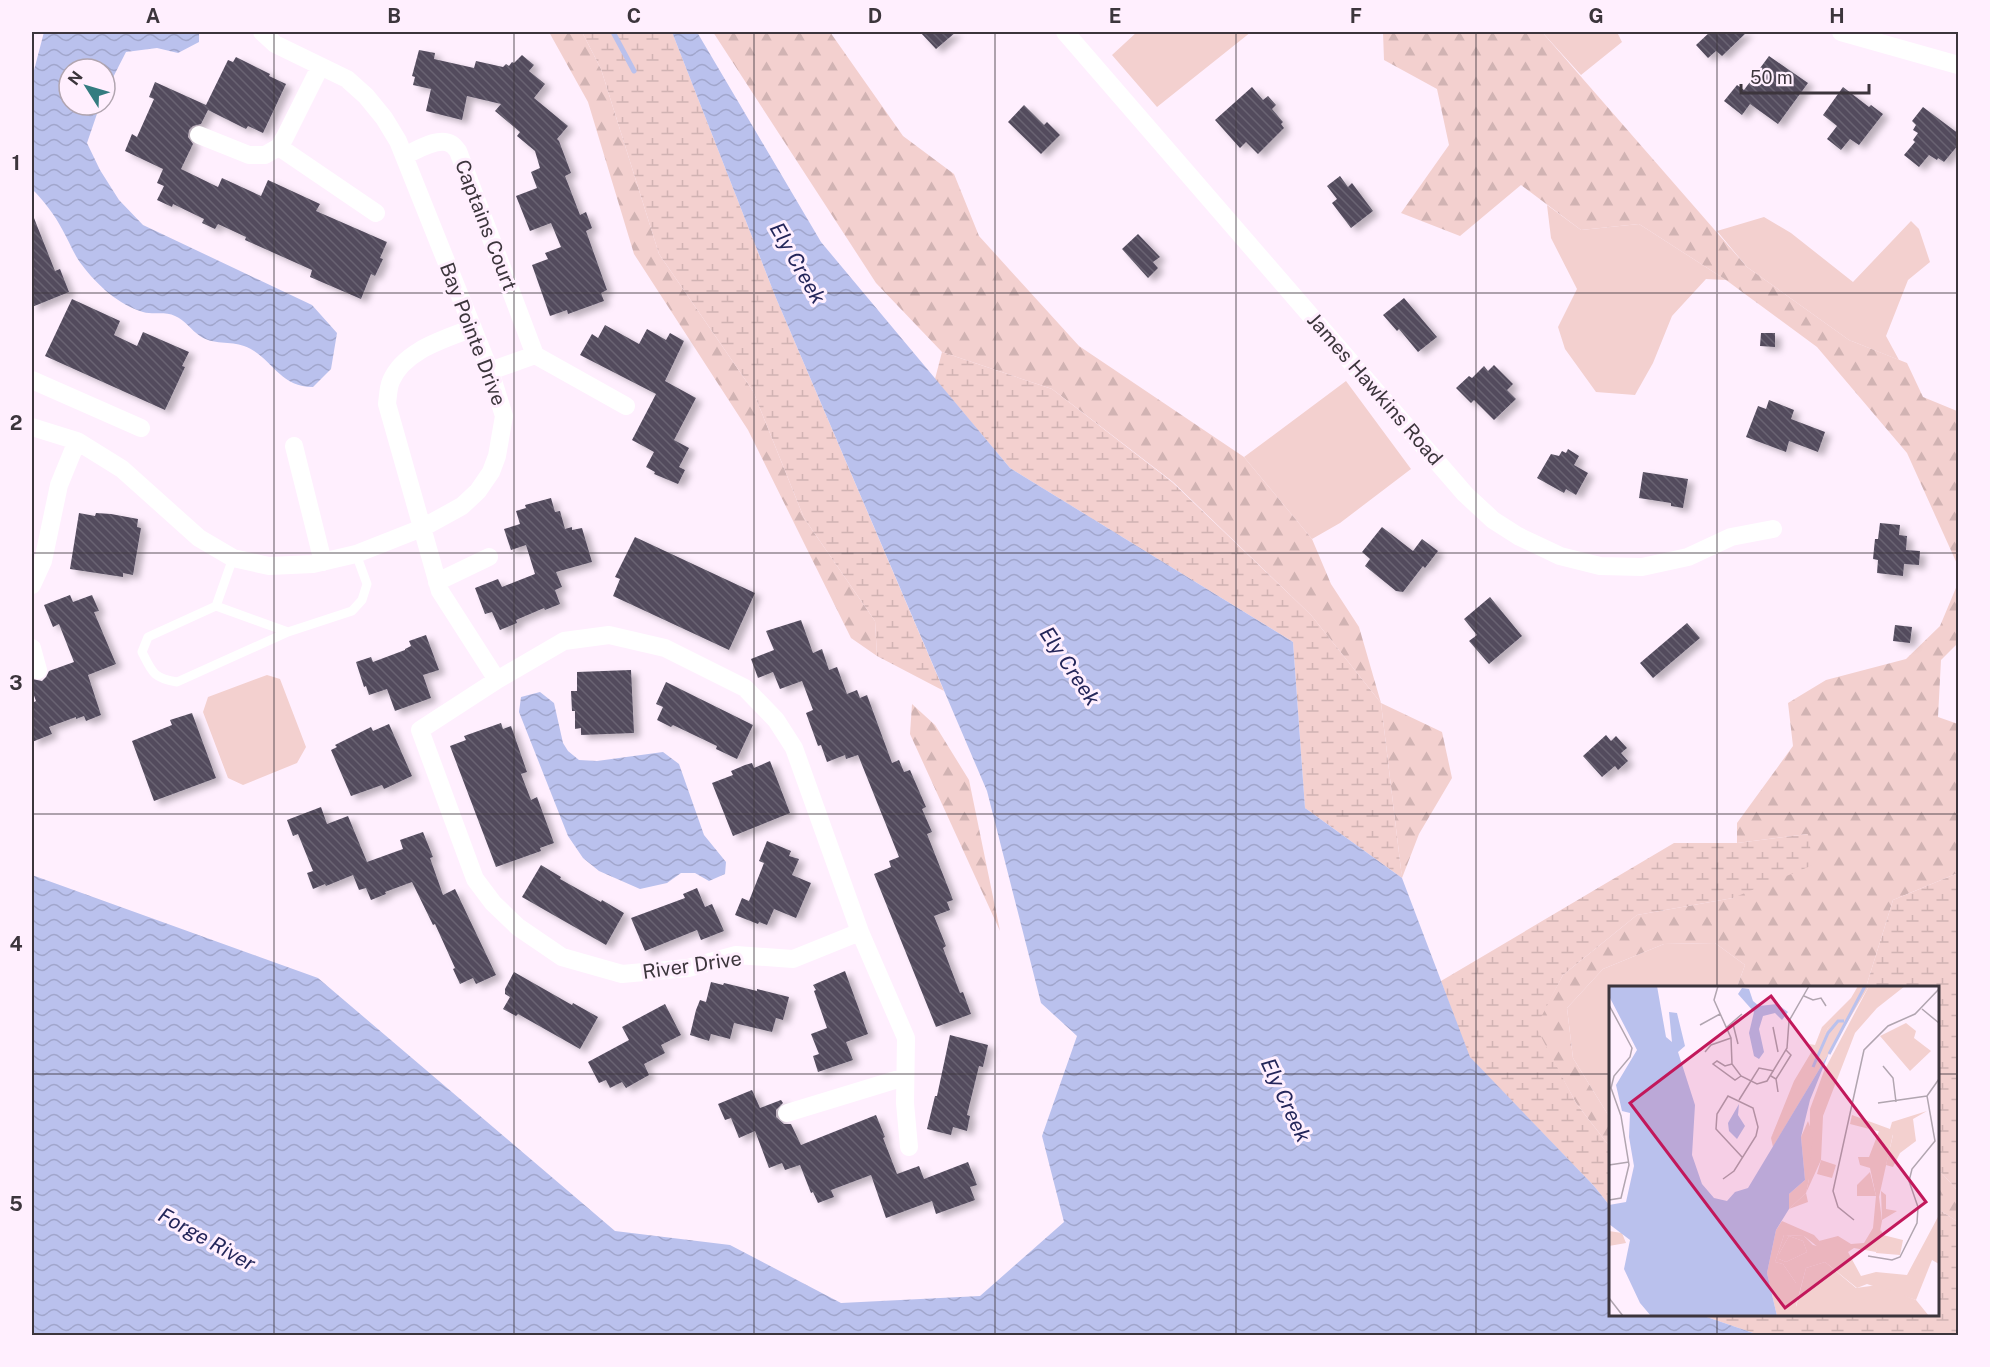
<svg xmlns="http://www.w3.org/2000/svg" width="1990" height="1367" font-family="'Public Sans',sans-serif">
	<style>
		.green { fill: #f3d0cf }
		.forest { fill: url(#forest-firs) }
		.wetland { fill: url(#wetland-marsh) }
		.water { fill: url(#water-waves) }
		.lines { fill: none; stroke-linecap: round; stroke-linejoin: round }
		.stream { stroke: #bac1ed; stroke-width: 5 }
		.building { fill: url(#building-back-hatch); filter: url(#shadow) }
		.service { stroke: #fff; stroke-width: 9 }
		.minor { stroke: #fff; stroke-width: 18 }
		.grid { fill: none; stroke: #3c353c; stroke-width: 1.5; stroke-opacity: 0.55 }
		.labels { text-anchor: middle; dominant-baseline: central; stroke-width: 6; stroke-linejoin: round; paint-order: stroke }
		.street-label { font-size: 20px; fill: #3c353c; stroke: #ffeffe }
		.water-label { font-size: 21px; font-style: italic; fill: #24265a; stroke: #ffeffe }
		.inset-river { fill: none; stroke: #bac1ed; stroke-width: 3 }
		.inset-road { fill: none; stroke: #b1a5b0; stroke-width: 1.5 }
		.view { fill: #c2185b; fill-opacity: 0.15; stroke: #c2185b; stroke-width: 3 }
		.inset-edge { fill: none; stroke: #3c353c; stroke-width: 3 }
		.neatline { fill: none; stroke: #3c353c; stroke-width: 2 }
		.grid-label { font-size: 20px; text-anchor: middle; font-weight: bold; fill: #3c353c }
	</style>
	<defs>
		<pattern id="forest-firs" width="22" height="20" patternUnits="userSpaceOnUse" patternTransform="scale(1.5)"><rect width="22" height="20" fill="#f3d0cf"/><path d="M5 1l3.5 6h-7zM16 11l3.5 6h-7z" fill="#d1b3b3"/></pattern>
		<pattern id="wetland-marsh" width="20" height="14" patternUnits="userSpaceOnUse" patternTransform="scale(1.5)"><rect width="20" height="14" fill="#f3d0cf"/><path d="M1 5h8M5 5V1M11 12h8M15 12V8" fill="none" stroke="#d1b3b3"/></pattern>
		<pattern id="water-waves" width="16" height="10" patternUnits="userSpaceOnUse" patternTransform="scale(1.5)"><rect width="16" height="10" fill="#bac1ed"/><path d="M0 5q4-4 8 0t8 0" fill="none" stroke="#a1a6cc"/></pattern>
		<pattern id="building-back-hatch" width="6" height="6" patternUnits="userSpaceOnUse" patternTransform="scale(1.5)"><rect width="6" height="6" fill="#524b5d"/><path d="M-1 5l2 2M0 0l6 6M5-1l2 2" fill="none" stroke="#696372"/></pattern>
		<filter id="shadow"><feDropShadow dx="6" dy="4" stdDeviation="3" flood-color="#0004"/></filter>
	</defs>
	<rect width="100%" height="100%" fill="#ffeffe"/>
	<path class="green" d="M1137 32H1251L1157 107 1112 55Z
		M1542 32H1617L1622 42 1581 75Z
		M1547 205 1581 230 1639 224 1726 280 1706 279 1672 316 1653 363 1635 395 1596 392 1565 349 1558 327 1577 289 1551 238Z
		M1764 217 1791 233 1853 282 1911 221 1919 229 1930 262 1908 280 1886 336 1899 360 1849 340 1747 267 1717 231Z
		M1346 381 1411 469 1340 523 1312 539 1244 457Z
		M267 675 280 679 306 747 297 763 243 785 228 778 203 712 208 697Z
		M1715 943 1745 965 1737 987 1610 988V1118L1573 1058 1567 1008 1603 969 1664 944Z"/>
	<path class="forest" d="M549 32H582L601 69 659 254 753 391 804 518 875 621 877 656 851 638 748 430 634 254 588 102Z
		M713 32H830L903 136 954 174 979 236 1079 346 1244 457 1312 539 1331 584 1359 627 1381 703 1442 732 1452 778 1419 834 1402 878 1381 703 1311 615 1173 482 1052 389 942 352 876 283Z
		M1383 32H1542L1747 267 1849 340 1907 363 1923 397 1957 411 1958 418V566L1907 453 1817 347 1726 280 1639 224 1581 230 1521 185 1460 236 1401 213 1449 145 1437 89 1384 60Z
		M1958 583V643L1941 660 1938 717 1958 724V873L1893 900 1866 987H1737L1745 965 1715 943 1664 944 1603 969 1567 1008 1573 1058 1610 1118V1147L1576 1103 1535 1027 1563 975 1637 915 1733 898 1808 834 1737 843V823L1793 746 1788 703 1826 680 1906 659 1940 626Z
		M912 704 935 725 969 780 1000 931 910 734Z
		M1938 1169 1958 1191V1222L1938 1209Z"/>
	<path class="wetland" d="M582 32H672L776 298 944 691 877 656 875 621 804 518 753 391 659 254 601 69Z
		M942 352 1052 389 1172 482 1311 615 1381 703 1402 878 1305 808 1293 642 1010 468 935 379Z
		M1808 834 1813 865 1733 898 1637 915 1563 975 1536 1027 1576 1103 1610 1147V1206L1594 1186 1469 1057 1441 981 1674 843H1737Z
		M1958 873V1191L1938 1169V988L1866 987 1893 900Z
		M1938 1209 1958 1222V1335H1759L1701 1315 1938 1314Z"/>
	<path class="water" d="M44 32H199V42L178 53 157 48 126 52 105 93V69H69V105H100L87 143 100 170 119 200 143 225 312 305 337 333 331 369 313 387C278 387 272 356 244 346 231 341 212 345 200 336 191 330 185 320 175 316 166 311 153 315 143 312 119 305 97 285 82 265 74 255 69 241 62 229 54 214 44 201 32 189V78Z
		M672 32H697L821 242 1010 468 1293 642 1305 808 1402 878 1470 1057 1594 1186 1610 1206V1314L1701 1315 1759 1335H32V875L318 978 615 1231 730 1245 841 1303 980 1296 1064 1222 1042 1136 1077 1036 1041 1003 987 791 776 298Z
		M540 692 554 703 563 743 568 751 579 760 597 761 663 752 679 764 704 835 726 862 725 874 709 881 695 873H681L667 883 640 889 599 871 583 858 568 836 519 712 521 697Z"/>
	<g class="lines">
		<path class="stream" d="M613 32 634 71"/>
	</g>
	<path class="building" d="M920 32H956L936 49Z
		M1710 32H1747L1722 56 1716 51 1708 58 1696 45Z
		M419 50 435 53 434 59 474 68 476 61 503 67 506 64 509 66 512 62 514 63 522 55 534 65 529 71 545 84 534 98 568 126 557 139 559 141 571 173 565 176 580 215 586 212 592 228 586 231 607 290 601 293 604 301 568 314 567 310 550 316 532 265 548 259 545 253 561 247 551 223 530 231 516 196 537 188 531 172 540 168 535 151 517 136 520 132 495 111 501 104 467 96 462 120 426 111 431 89 413 85 415 77 412 76Z
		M1769 56 1808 83 1778 124 1750 104 1742 115 1724 101 1737 85 1744 90Z
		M236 57 270 74 269 76 286 84 263 133 248 126 246 129 208 110 201 124 193 126 189 130 188 137 193 144 181 169 218 187 222 178 261 196 268 180 320 204 316 211 387 242 380 258 383 259 375 276 371 274 361 299 310 277 312 270 245 240 246 237 218 224 215 229 202 223 204 219 173 204 172 207 157 200 164 186 157 183 163 169 125 151 132 134 137 137 154 99 149 97 155 82 206 105 228 60 233 62Z
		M1252 87 1263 100 1268 96 1276 105 1272 109 1283 122 1281 124 1284 128 1258 154 1246 142 1240 148 1215 120Z
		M1843 87 1869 107 1871 105 1883 114 1859 145 1850 139 1841 150 1827 139 1837 126 1823 115Z
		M1024 105 1044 125 1047 122 1060 135 1041 154 1008 122Z
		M1923 107 1959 134V144L1944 162 1938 158 1937 160 1929 155 1919 167 1904 155 1915 142 1913 140 1918 133 1913 130 1916 125 1912 121Z
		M1340 176 1348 187 1352 183 1373 211 1351 228 1332 203 1337 199 1327 186Z
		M32 213 55 271 60 269 69 292 32 307Z
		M1138 234 1160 257 1153 262 1158 268 1148 278 1122 249Z
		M1404 298 1437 337 1418 352 1399 329 1397 331 1383 315Z
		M72 299 120 321 114 335 137 346 143 332 189 352 182 366 185 367 165 410 45 356Z
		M605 325 639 344 647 329 666 340 670 333 684 341 665 381 696 398 674 440 689 448 679 467 685 470 678 484 654 474 655 472 646 467 654 452 632 440 656 394 580 355 592 334 598 338Z
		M1761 333H1775V347L1760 346Z
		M1494 365 1513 384 1507 390 1516 399 1494 420 1474 400 1471 403 1456 388 1469 376 1472 378 1484 366 1488 371Z
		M1769 400 1794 410 1791 419 1825 432 1818 452 1789 441 1786 452 1746 437 1758 406 1766 409Z
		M1568 449 1579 456 1574 465 1588 473 1576 495 1566 489 1564 493 1537 478 1551 454 1559 456 1562 451 1566 453Z
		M1643 472 1688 479 1683 508 1671 506V503L1639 498Z
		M551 498 555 512 560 511 565 529 572 527V530L582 528 592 562 556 572 562 587 555 590 560 604 545 610 544 608 516 620 517 623 500 630 492 612 485 614 475 588 498 579 502 587 535 574 526 545 511 550 504 529 520 524 516 511 526 508 525 505Z
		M79 513 95 516 96 513 111 514 138 519 137 527 141 528 133 575 123 573V577L70 569Z
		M1880 523 1900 525 1899 535 1907 536 1906 550 1920 551 1919 565 1904 564 1903 576 1877 573 1878 560 1873 559 1875 539H1878Z
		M1382 527 1413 551 1422 539 1438 551 1425 568 1423 566 1403 592 1396 591 1365 566 1370 559 1362 552Z
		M635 537 755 593 729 650 613 596 620 579 615 577Z
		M70 595 73 602 92 595 99 611 94 612 116 664 88 675 101 715 86 721 84 716 76 719V717L49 727 52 734 32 742V703L36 701 32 690V679L42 681 46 677 49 671 74 662 59 624 53 627 44 605Z
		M1490 597 1522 636 1489 664 1469 641 1477 635 1464 619Z
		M801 620 813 653 822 649 829 670 837 667 847 694 857 690 860 698 867 695 892 763 899 760 904 772 910 770 926 807 922 809 932 832 927 834 953 900 947 902 950 910 934 916 946 946 943 948 960 993 963 992 971 1014 936 1027 874 874 891 867 889 861 899 857 858 755 846 759 845 755 827 762 821 745 818 746 806 713 813 710 802 681 780 689 773 672 758 678 751 659 774 650 766 631Z
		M1687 623 1700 638 1653 678 1640 663Z
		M1895 625 1912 627 1910 643 1893 641Z
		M426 635 439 670 423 675 431 698 395 711 387 689 369 695 366 686 364 687 356 662 371 657 373 662 405 650V649L411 646 409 641Z
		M631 670 634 733 581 735V728L575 729V711H572L571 691H577V672Z
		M666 682 753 725 737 759 716 749 717 746 673 725 671 727 657 720 663 707 656 704Z
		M192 713 216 778 154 801 132 741 172 725 170 720Z
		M501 723 503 729 511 726 527 772 521 774 531 800 537 797 554 843 540 848 541 851 496 867 450 746 466 740 464 736Z
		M389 724 412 776 384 789 382 785 351 796 331 750 337 747 335 745 371 727 373 731Z
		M1606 735 1611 741 1616 736 1627 748 1621 753 1628 761 1618 770 1615 766 1602 777 1583 756Z
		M770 761 790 813 733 836 712 783 733 775 731 771 745 765 752 763 754 768Z
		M321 807 327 824 348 816 367 862 403 849 400 840 423 832 433 857 430 858 443 895 455 889 496 975 476 984 473 978 460 984 453 969 455 968 435 924 433 925 412 882 385 892 386 894 371 900 366 888 359 890 353 875 326 886 325 884 313 889 307 873 313 871 298 834 293 836 287 820Z
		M767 841 791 851 789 856 799 859 792 875 811 883 796 918 774 909 767 925 759 922 758 924 735 915 742 898 749 901 764 863 759 861Z
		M541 865 561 877 560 879 601 902 602 900 624 913 606 945 522 897Z
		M697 888 705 907 712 904 724 931 701 940 697 930 645 951 631 918 685 898 683 894Z
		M845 971 868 1034 846 1042 853 1060 818 1072 813 1056 819 1054 811 1034 827 1028 814 991 816 990 813 985Z
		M514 972 572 1005 573 1003 598 1017 580 1049 518 1014 516 1016 503 1009 510 997 505 994V989Z
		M711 982 723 985 724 983 757 991V989L789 997 783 1020 776 1018 772 1032 734 1023 730 1039 711 1034 709 1041 690 1035 696 1010 700 1000 706 1002Z
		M665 1004 681 1035 661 1045 665 1053 644 1064 649 1075 626 1088 622 1082 610 1088 606 1080 599 1083 588 1062 629 1040 622 1027Z
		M950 1035 988 1045 983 1067 979 1066 967 1115 970 1116 967 1131 953 1127 951 1135 927 1129 935 1096H937Z
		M752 1090 760 1108 781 1100 783 1103 776 1110V1117L784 1124H791L801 1145 876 1115 885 1137 883 1138 897 1174 919 1166 924 1179 968 1162 977 1185 970 1187 975 1200 936 1214 932 1201 886 1218 871 1175 831 1190 834 1197 818 1203 813 1192 811 1193 800 1165 785 1170 782 1163 769 1168 755 1131 739 1138 731 1118 725 1120 718 1104Z"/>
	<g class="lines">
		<path class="service" d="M233 558 216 606 148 637 142 652C152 672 153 678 177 682L288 632 352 611 362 600 367 584 356 554
			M216 606 288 632"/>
		<path class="minor" d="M1065 32 1465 494 1493 520 1518 536 1560 556 1600 566 1642 567 1688 557 1731 537 1773 529
			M1841 32 1958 65
			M199 135 249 155H265L279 147 376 213
			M279 147 285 137 320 67
			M404 156C416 151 438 136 451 144 454 145 456 149 458 151L535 355
			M473 328C445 339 404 350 391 381 388 388 388 397 387 404L440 591 497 680
			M490 371 535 355 626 406
			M32 380 141 428
			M32 427 77 441 122 469 199 538 233 558 269 566 313 564 356 554 422 528 462 506 478 491 491 472 497 456 504 416 490 371 398 141 384 118 366 96 347 79 275 44 262 32
			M294 446 323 562
			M437 582 489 557
			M32 585 43 561 59 485 77 441
			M32 648 38 670
			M860 932 793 959 736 955 688 968 622 974 562 957 518 927 493 903 475 879 420 730 497 680 564 641 609 635 665 648 745 688 776 720 794 748 860 932 906 1038 905 1103 909 1147
			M787 1113 905 1077"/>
	</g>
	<path class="grid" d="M274 32V1336M514 32V1336M754 32V1336M995 32V1336M1236 32V1336M1476 32V1336M1717 32V988M32 293H1958M32 553H1958M32 814H1958M32 1074H1610M1938 1074H1958M1717 1314V1336"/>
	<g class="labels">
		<g class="street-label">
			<text transform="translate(486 225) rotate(69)">Captains Court</text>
			<text transform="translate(473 334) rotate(69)">Bay Pointe Drive</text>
			<text transform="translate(1375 389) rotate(49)">James Hawkins Road</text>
			<text transform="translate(692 965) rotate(-8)">River Drive</text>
		</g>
		<g class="water-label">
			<text transform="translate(798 263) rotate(60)">Ely Creek</text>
			<text transform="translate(1070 666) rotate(56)">Ely Creek</text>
			<text transform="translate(1286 1100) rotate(65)">Ely Creek</text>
			<text transform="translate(207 1239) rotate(29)">Forge River</text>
		</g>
	</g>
	<g transform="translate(1609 986)">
		<rect width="330" height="330" fill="#ffeffe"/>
		<path d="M318 125 304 133 307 155 291 167 284 181 277 179 284 149 241 138 243 129 281 143 283 136ZM212 174 227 179 223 192 208 188ZM261 186 267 210H248V199ZM272 205 277 209V223L288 225 273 234ZM272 244 274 249 294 254 291 269 267 267 268 249ZM180 250 194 255 198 266 177 276 170 273V268Z" fill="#f3d0cf"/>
		<path d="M249 0H253L236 25 219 42 162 152 185 95 203 65 200 58 206 59 213 41 242 12ZM260 0H296L268 22 246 47 214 130 212 174 197 207 199 216 180 223 197 207 200 193 201 123 215 85ZM297 37 307 45 305 52 322 65 301 85 271 50ZM281 143 284 148 270 211 273 235 267 266 245 262 239 266 252 290 267 286 298 289 330 229V278L323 274 307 314 258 298 248 302 216 276 197 282 186 323 187 297 174 278 166 276 175 249 195 250 204 259 216 262 210 255 229 250 242 258 255 257 264 242 267 210 261 182 251 179 249 171H260L270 145ZM180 250 194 255 198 266 177 276 170 273V268ZM0 245 13 247 17 257 0 260Z" fill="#f3d0cf" fill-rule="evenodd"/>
		<path d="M253 0H260L164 161 162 152 187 98 219 42ZM199 135 204 149 200 193 197 207 180 223V208L196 194 192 151ZM173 235 205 249 217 262 214 265 195 250 175 249 166 276 174 278 187 297V321L197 282 216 276 247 302 269 299 307 314 320 330H168L158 287 167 244Z" fill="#f3d0cf"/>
		<path d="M0 0H48L57 51 63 56 60 26 68 27 76 60 69 66 86 119 83 169 93 198 105 212 118 215 126 206 139 202 220 67 201 114 192 151 196 194 180 208V223L167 244 158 287 168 330H42L31 317 15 283 21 254 0 238V219L17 216 25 180 20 151 21 127 13 125 7 99 28 64 0 10ZM133 2 140 3 144 15 150 20 168 18 179 26 173 34 166 27 154 30 150 43 155 66 150 73 145 70 140 47 145 26 129 8ZM130 118 129 129 136 140 128 153 120 145 119 137Z" fill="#bac1ed"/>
		<path class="inset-river" d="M220 68 256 0M204 81 219 47 229 35H235"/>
		<path class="inset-road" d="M109 0 105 14 122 52 123 78 132 90 148 98 158 95 178 62 180 35 200 0M195 10 204 14 212 12 217 20M0 19 23 62 21 71 5 90 2 102 12 130 20 179 12 212 0 214M313 23 330 37M124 38 129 58M91 39 111 28M118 41 133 28M164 41 169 66M96 66 102 59 122 52M123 78 116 80 108 75 104 78 126 94 132 90M274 80 284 92 287 116M162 90 167 93 169 106M167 93 182 69 177 64M130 114 150 82 165 85M269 117 318 110M0 179 20 176M114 193 125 185 147 150 149 141 144 122 119 110 108 128 107 143 133 171M245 234 229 221 224 205 255 64 279 40 306 28 330 3M259 270 283 274 291 271 308 237 309 221 300 195 303 183 326 155 318 110 330 93M0 312 14 330"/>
		<path class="view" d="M162 10 317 216 176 322 21 117Z"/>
		<rect width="330" height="330" class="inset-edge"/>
	</g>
	<rect width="1990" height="1367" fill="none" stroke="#ffeffe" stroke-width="66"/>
	<g transform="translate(87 87) rotate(307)"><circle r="28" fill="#ffeffe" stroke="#b1a5b0" stroke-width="1.5"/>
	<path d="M0-4.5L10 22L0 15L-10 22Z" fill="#337c80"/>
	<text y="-9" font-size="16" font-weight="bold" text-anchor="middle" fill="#3c353c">N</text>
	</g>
	<path d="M1741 84v9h128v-9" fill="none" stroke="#3c353c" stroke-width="3"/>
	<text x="1750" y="84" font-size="18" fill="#3c353c" stroke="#ffeffe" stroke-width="4.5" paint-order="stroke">50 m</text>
	<rect x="33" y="33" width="1924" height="1301" class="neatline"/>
	<g class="grid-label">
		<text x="153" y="23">A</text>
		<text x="394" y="23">B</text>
		<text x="634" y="23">C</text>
		<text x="875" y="23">D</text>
		<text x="1115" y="23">E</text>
		<text x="1356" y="23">F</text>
		<text x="1596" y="23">G</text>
		<text x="1837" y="23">H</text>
		<text x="16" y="170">1</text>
		<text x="16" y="430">2</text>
		<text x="16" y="690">3</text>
		<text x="16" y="951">4</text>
		<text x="16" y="1211">5</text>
	</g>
</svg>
